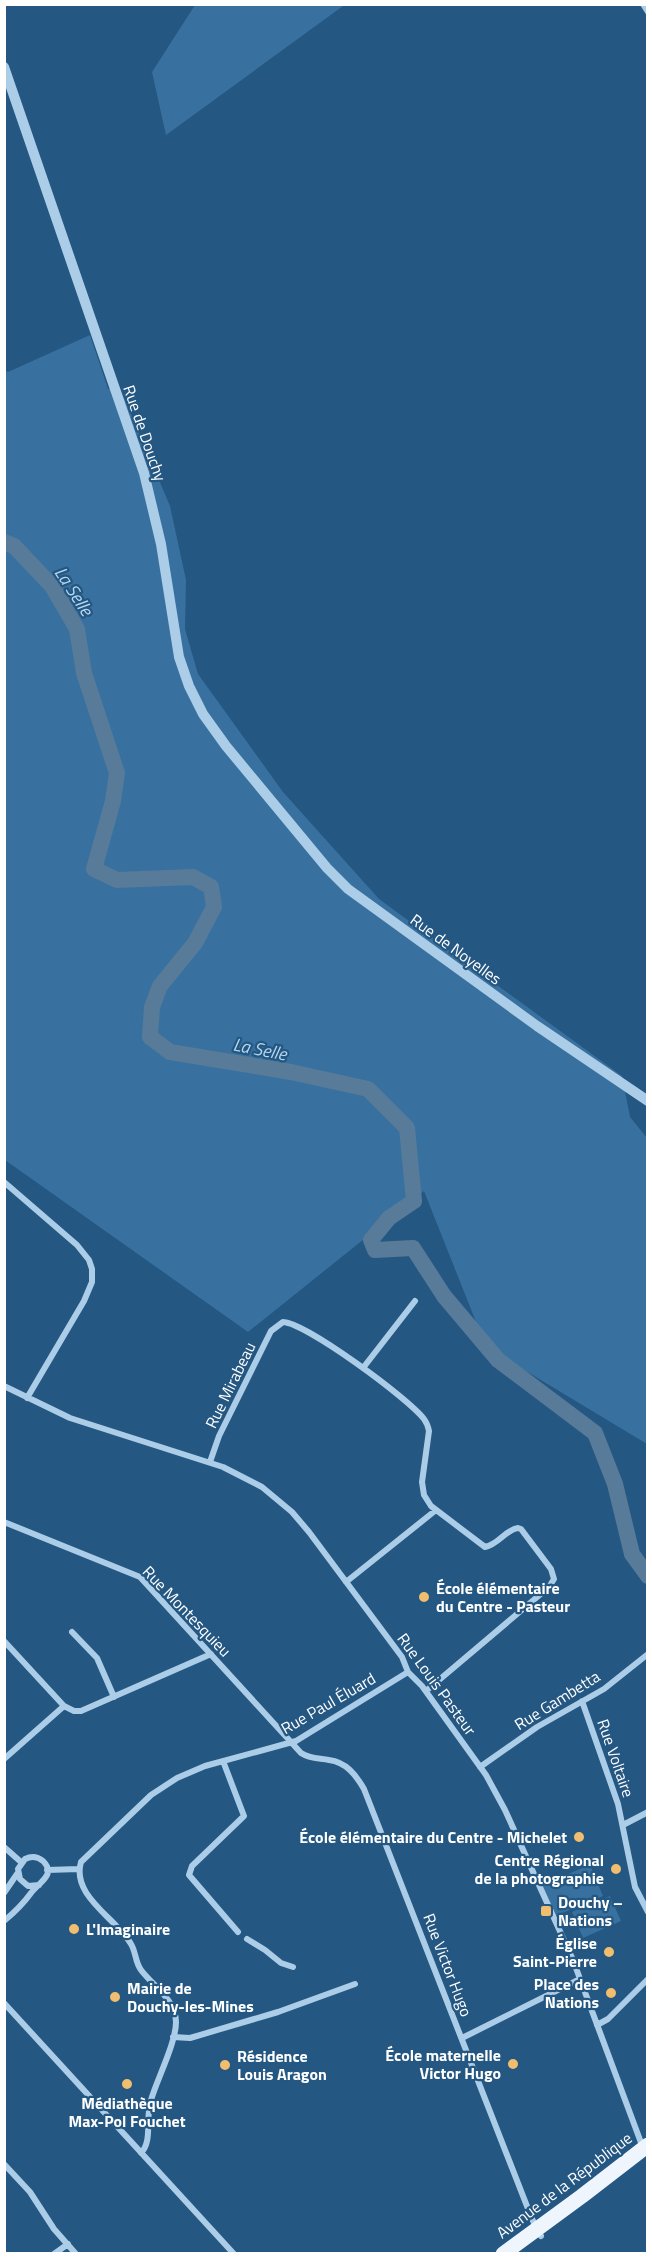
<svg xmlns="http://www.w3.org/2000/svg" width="652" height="2258" font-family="'Titillium Web',sans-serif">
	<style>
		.green { fill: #38719f }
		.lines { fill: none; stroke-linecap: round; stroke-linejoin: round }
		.river { stroke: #577b99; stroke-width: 16 }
		.minor { stroke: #accde7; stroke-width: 6 }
		.tertiary { stroke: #accde7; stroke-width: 10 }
		.primary { stroke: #eef5fd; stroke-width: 15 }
		.poi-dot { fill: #f1be6f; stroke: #245782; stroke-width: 2 }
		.labels { text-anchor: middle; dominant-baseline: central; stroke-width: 4.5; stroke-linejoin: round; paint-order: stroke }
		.street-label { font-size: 16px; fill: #fff; stroke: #245782 }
		.poi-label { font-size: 16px; font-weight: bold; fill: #fff; stroke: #245782; text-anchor: start }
		.water-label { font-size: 18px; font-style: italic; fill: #b7d7ef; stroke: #245782 }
	</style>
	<rect width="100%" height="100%" fill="#245782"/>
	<path class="green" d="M342 4 343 6 166 135 152 72 195 5Z
		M90 335 108 389 119 386 170 506 186 580 185 629 198 674 283 792 379 899 622 1076 630 1117 647 1138V1444L486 1347 424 1191 248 1332 5 1160 4 370 8 372Z
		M590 1865 603 1896 555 1916 541 1885Z
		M610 1896 621 1921 583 1938 572 1912Z"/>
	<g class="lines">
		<path class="river" d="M4 542 14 546 52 586 77 629 84 673 117 773 113 801 94 869 117 880 193 877 211 887 214 907 195 943 160 986 152 1007 150 1037 170 1052 291 1072 368 1089 407 1128 414 1201 389 1218 371 1240 375 1250 413 1248 444 1296 498 1360 595 1433 615 1484 632 1554 648 1576"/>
		<path class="minor" d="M643 4 648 12
			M4 1182 77 1245 89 1260 92 1269V1282L84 1301 27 1398
			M363 1368 415 1301
			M4 1386 70 1418 223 1467 262 1487 292 1512 309 1532 402 1657 408 1672 422 1686 486 1775 505 1810 573 1960 643 2148
			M210 1462 219 1436 271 1331 283 1322C306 1323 408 1398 424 1419 427 1423 428 1426 429 1431L422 1482 424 1495 431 1506 485 1547C499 1544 505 1530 518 1528L521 1529 551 1569 554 1579 549 1587 426 1691
			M4 1522 140 1577 301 1753C310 1759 319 1758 329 1760 346 1762 356 1775 364 1789L532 2219 541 2236
			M346 1582 436 1510
			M72 1632 97 1658 114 1697
			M4 1641 64 1706 74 1711H81L211 1654
			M582 1701 618 1804 635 1887 648 1912
			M4 1759 64 1706
			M223 1761 244 1816 192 1866 189 1875 238 1932
			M480 1767 537 1727 604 1689 648 1654
			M623 1825 648 1812
			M4 1847 21 1862
			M47 1870 79 1869
			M4 1893 17 1874
			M4 1921C15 1912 23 1904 31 1893 38 1883 57 1875 43 1861 37 1856 31 1856 25 1859L18 1869 20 1879 28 1886 39 1885
			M247 1939 265 1950 281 1963 293 1967
			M4 2003 234 2254
			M597 2025 608 2019 648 1979
			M173 2037 190 2038 278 2012 355 1984
			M462 2038 580 1979
			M141 2153C153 2141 145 2117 151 2100 157 2079 176 2043 176 2022 176 2000 153 1986 141 1970 135 1962 136 1952 131 1944 116 1918 71 1896 81 1862L151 1795 177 1778 205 1766 296 1741 408 1672
			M4 2164 30 2192 54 2229 76 2254
			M54 2254 68 2244"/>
		<path class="tertiary" d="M4 67 144 473 161 544 179 657 189 686 203 714 226 746 327 868 348 889 537 1026 648 1101"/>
		<path class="primary" d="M503 2254 582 2196 648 2145"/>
	</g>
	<g class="poi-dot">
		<circle cx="424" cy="1597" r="6"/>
		<circle cx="579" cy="1837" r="6"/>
		<circle cx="616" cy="1869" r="6"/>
		<rect x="540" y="1905" width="12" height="12" rx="3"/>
		<circle cx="74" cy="1929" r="6"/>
		<circle cx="609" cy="1952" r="6"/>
		<circle cx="611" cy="1993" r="6"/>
		<circle cx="115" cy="1997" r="6"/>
		<circle cx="513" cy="2064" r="6"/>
		<circle cx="225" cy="2065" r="6"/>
		<circle cx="127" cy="2084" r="6"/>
	</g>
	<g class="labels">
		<g class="street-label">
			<text transform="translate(145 433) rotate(71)">Rue de Douchy</text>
			<text transform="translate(456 949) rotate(36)">Rue de Noyelles</text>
			<text transform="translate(230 1385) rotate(-64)">Rue Mirabeau</text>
			<text transform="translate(187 1611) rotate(46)">Rue Montesquieu</text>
			<text transform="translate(437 1684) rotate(54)">Rue Louis Pasteur</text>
			<text transform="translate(557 1700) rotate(-32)">Rue Gambetta</text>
			<text transform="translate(328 1703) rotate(-30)">Rue Paul Éluard</text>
			<text transform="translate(616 1758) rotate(71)">Rue Voltaire</text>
			<text transform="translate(448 1965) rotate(69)">Rue Victor Hugo</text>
			<text transform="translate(564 2185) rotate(-37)">Avenue de la République</text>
		</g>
		<g class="poi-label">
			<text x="436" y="1588">École élémentaire<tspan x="436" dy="18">du Centre - Pasteur</tspan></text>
			<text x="567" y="1837" text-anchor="end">École élémentaire du Centre - Michelet</text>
			<text x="604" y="1860" text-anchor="end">Centre Régional<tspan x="604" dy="18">de la photographie</tspan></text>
			<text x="558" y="1902">Douchy –<tspan x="558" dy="18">Nations</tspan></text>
			<text x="86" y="1929">L'Imaginaire</text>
			<text x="597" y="1943" text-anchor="end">Église<tspan x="597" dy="18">Saint-Pierre</tspan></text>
			<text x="599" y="1984" text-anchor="end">Place des<tspan x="599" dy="18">Nations</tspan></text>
			<text x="127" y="1988">Mairie de<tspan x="127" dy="18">Douchy-les-Mines</tspan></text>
			<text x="501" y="2055" text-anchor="end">École maternelle<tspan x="501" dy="18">Victor Hugo</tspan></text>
			<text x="237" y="2056">Résidence<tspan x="237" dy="18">Louis Aragon</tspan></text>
			<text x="127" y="2103" text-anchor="middle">Médiathèque<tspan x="127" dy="18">Max-Pol Fouchet</tspan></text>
		</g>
		<g class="water-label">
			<text transform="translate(74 591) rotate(57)">La Selle</text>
			<text transform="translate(260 1049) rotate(11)">La Selle</text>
		</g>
	</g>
	<rect width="652" height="2258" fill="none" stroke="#ffffff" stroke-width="12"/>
</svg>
